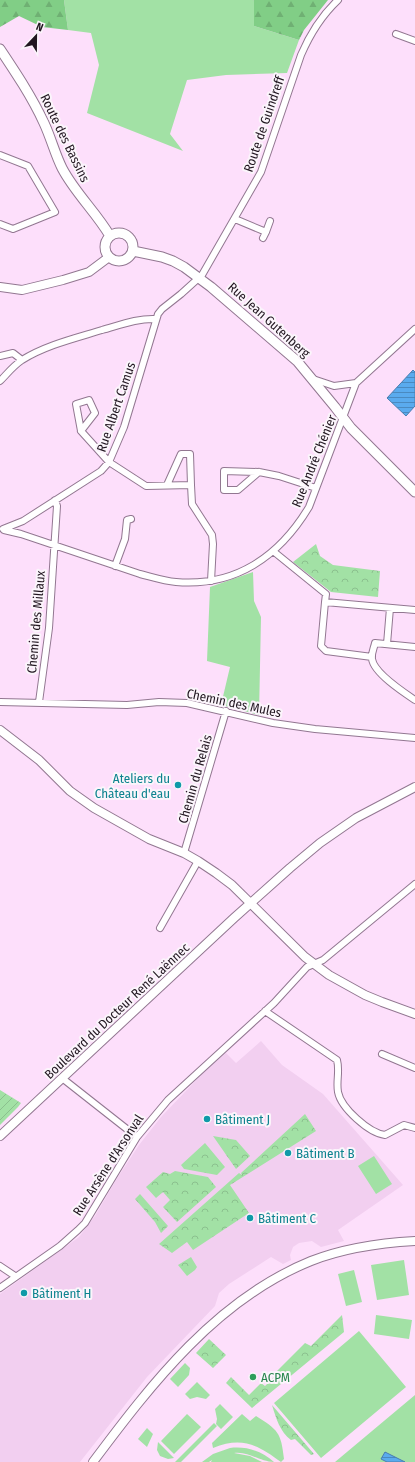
<svg xmlns="http://www.w3.org/2000/svg" width="415" height="1462" font-family="'Fira Sans Condensed',sans-serif">
	<style>
		.built { fill: #f2cff0 }
		.grass { fill: #a2e1a5 }
		.forest { fill: url(#forest-firs) }
		.park { fill: url(#park-crowns) }
		.garden { fill: url(#garden-furrows) }
		.water { fill: url(#water-rules); stroke: #497eb0 }
		.lines { fill: none; stroke-linecap: round; stroke-linejoin: round }
		.minor-casing { stroke: #927791; stroke-width: 8 }
		.tertiary-casing { stroke: #927791; stroke-width: 10 }
		.secondary-casing { stroke: #927791; stroke-width: 11 }
		.minor { stroke: #fff; stroke-width: 6 }
		.tertiary { stroke: #fff; stroke-width: 8 }
		.secondary { stroke: #fff; stroke-width: 9 }
		.culture-dot { fill: #0f9aa8; stroke: #fbf5fb; stroke-width: 1.5 }
		.leisure-dot { fill: #2e9e5b; stroke: #fbf5fb; stroke-width: 1.5 }
		.labels { text-anchor: middle; dominant-baseline: central; stroke-width: 4; stroke-linejoin: round; paint-order: stroke }
		.street-label { font-size: 13px; fill: #211620; stroke: #fbf5fb }
		.culture-label { font-size: 13px; fill: #0d838f; stroke: #fbf5fb; text-anchor: start }
		.leisure-label { font-size: 13px; fill: #27864d; stroke: #fbf5fb; text-anchor: start }
	</style>
	<defs>
		<pattern id="forest-firs" width="22" height="20" patternUnits="userSpaceOnUse"><rect width="22" height="20" fill="#81ce86"/><path d="M5 1l3.5 6h-7zM16 11l3.5 6h-7z" fill="#6fb073"/></pattern>
		<pattern id="park-crowns" width="20" height="18" patternUnits="userSpaceOnUse"><rect width="20" height="18" fill="#a2e1a5"/><path d="M2 6a3 3 0 1 1 6 0M12 15a3 3 0 1 1 6 0" fill="none" stroke="#8bc08e"/></pattern>
		<pattern id="garden-furrows" width="10" height="10" patternUnits="userSpaceOnUse"><rect width="10" height="10" fill="#a2e1a5"/><path d="M-1 1l2-2M0 10L10 0M9 11l2-2" fill="none" stroke="#8bc08e"/></pattern>
		<pattern id="water-rules" width="6" height="5" patternUnits="userSpaceOnUse"><rect width="6" height="5" fill="#5aabee"/><path d="M0 2.5h6" fill="none" stroke="#4a8ac0"/></pattern>
	</defs>
	<rect width="100%" height="100%" fill="#fddffb"/>
	<path class="built" d="M261 1041 282 1065 323 1094 403 1185 338 1230 344 1241 321 1247 312 1241 299 1243 293 1247 290 1255 291 1260 283 1264 271 1257 229 1284 219 1293 215 1306 147 1377 80 1462H0V1294L79 1237 95 1216 116 1180 139 1145 161 1117 206 1070 226 1053 236 1063Z"/>
	<path class="grass" d="M64 0H253L254 1V26L299 40 287 73 226 75 187 80 170 134 183 151 87 113 99 65 91 33 68 30Z
		M253 572 254 601 261 617 259 715 221 705 230 667 207 661 210 587Z
		M374 1156 392 1184 376 1194 358 1166Z
		M404 1260 409 1295 377 1300 371 1265Z
		M354 1270 362 1302 346 1306 338 1274Z
		M376 1315 412 1320 409 1339 374 1334Z
		M359 1331 406 1387 321 1458 274 1403Z
		M185 1363 190 1368 189 1375 178 1387 170 1379Z
		M197 1382 210 1395 206 1399 197 1397 190 1399 185 1394Z
		M415 1395V1462H335Z
		M220 1404 233 1417 221 1429 216 1424 217 1419 215 1409Z
		M187 1414 201 1427 174 1454 161 1441Z
		M242 1414 250 1421 256 1416C278 1430 281 1432 284 1459L281 1462C258 1445 242 1436 213 1448L212 1443Z
		M214 1423 217 1426 181 1462H175Z
		M147 1428 153 1434 147 1447 138 1439Z
		M158 1442 174 1458 168 1459 160 1456 157 1450Z
		M230 1448C246 1446 262 1451 274 1462 260 1462 249 1451 234 1453L250 1456 262 1462H211L212 1460 209 1462H202L213 1454Z"/>
	<path class="forest" d="M0 0H64L68 30 42 27 19 16 0 27Z
		M253 0H328L304 30 299 40 254 26V1Z"/>
	<path class="park" d="M316 544 320 556 333 565 380 571 378 597 331 592 293 562Z
		M305 1114 316 1131 230 1185 249 1213 193 1250 187 1242 172 1253 159 1244 239 1173 242 1175 241 1173Z
		M213 1136 236 1140 250 1156 236 1169Z
		M205 1143 225 1167 217 1175 184 1169 181 1165Z
		M175 1171 208 1177 216 1187 177 1222 163 1207 170 1200 163 1192 156 1198 146 1187 163 1172 170 1174Z
		M140 1194 168 1226 161 1233 155 1222 135 1199Z
		M191 1257 197 1267 195 1270 187 1276 178 1265Z
		M342 1315 344 1332 252 1408 226 1383 231 1377 249 1395 261 1383 265 1386 277 1374 276 1372 305 1343 311 1346Z
		M209 1339 226 1355 213 1368 196 1353Z
		M272 1405 314 1454 311 1455 295 1439 291 1440C280 1432 276 1418 272 1405Z"/>
	<path class="garden" d="M0 1090 21 1103 18 1107 0 1125Z"/>
	<path class="water" d="M413 370 415 372V406L406 416 387 398Z
		M385 1452 405 1462H387L381 1459Z"/>
	<g class="lines">
		<g class="minor-casing">
			<path id="minor" d="M396 34 415 41
				M0 155 28 166 55 212 13 229 0 224
				M235 219 266 232 263 238
				M266 232 270 221
				M0 356 13 353 22 360
				M313 379 334 386 356 383
				M0 381C7 374 13 366 22 360 46 345 76 338 102 330 120 325 138 318 156 319
				M81 431 95 413 89 400 76 404 81 431 109 462 146 486 191 485 192 504 212 535 213 544 211 581
				M259 472 238 490H224V471L259 472 279 476 316 488
				M167 485 181 454H190L191 485
				M3 529 23 521 101 471 109 462 124 427 158 314 162 309 181 294 202 275 261 172 301 55C310 34 321 16 338 0
				M4 530 21 534 140 574C152 577 164 581 176 582 235 587 279 557 309 507L356 383 415 329
				M273 551 326 594 325 602
				M115 566 125 539 127 520 131 519
				M387 644 390 608
				M415 647 375 643C374 648 371 654 372 659 374 673 403 692 415 700
				M372 657 326 651 321 646 325 602 415 610
				M0 702 127 705 159 702 187 703 273 723 315 729 415 738
				M39 702 49 628 57 506 55 500
				M184 853 226 711
				M160 928 198 861
				M265 1011 337 1060C340 1071 336 1081 338 1092 341 1108 369 1133 385 1135L404 1125 415 1128
				M382 1054 415 1068
				M62 1078 137 1137
				M0 1266 15 1276
				M0 1288 60 1246 78 1230 85 1223 137 1137 168 1100 274 1003 307 967 323 960 415 884"/>
		</g>
		<g class="tertiary-casing">
			<path id="tertiary" d="M0 287 22 290 63 280 89 272 109 257
				M0 730 39 760 70 791 94 808 149 839 184 853 198 861 216 873 232 885 305 957 329 975 365 995 382 1002 415 1014
				M0 1136 234 918 290 868 320 843 356 818 415 787
				M93 1462C152 1383 217 1299 311 1261 344 1248 380 1243 415 1241"/>
		</g>
		<g class="secondary-casing">
			<path id="secondary" d="M0 49C16 73 32 97 44 123 51 138 55 154 62 168 75 193 96 212 110 236
				M105 247a14 14 0 1 1 28 0a14 14 0 1 1-28 0Z
				M133 251 162 257 173 261 184 267 211 287 297 361 335 407 351 428 415 492"/>
		</g>
		<use href="#minor" class="minor"/>
		<use href="#tertiary" class="tertiary"/>
		<use href="#secondary" class="secondary"/>
	</g>
	<g class="culture-dot">
		<circle cx="178" cy="785" r="4"/>
		<circle cx="207" cy="1119" r="4"/>
		<circle cx="288" cy="1153" r="4"/>
		<circle cx="250" cy="1218" r="4"/>
		<circle cx="24" cy="1293" r="4"/>
	</g>
	<circle class="leisure-dot" cx="253" cy="1377" r="4"/>
	<g class="labels">
		<g class="street-label">
			<text transform="translate(264 124) rotate(-71)">Route de Guindreff</text>
			<text transform="translate(65 138) rotate(64)">Route des Bassins</text>
			<text transform="translate(269 320) rotate(42)">Rue Jean Gutenberg</text>
			<text transform="translate(116 407) rotate(-71)">Rue Albert Camus</text>
			<text transform="translate(314 461) rotate(-68)">Rue André Chénier</text>
			<text transform="translate(36 622) rotate(-85)">Chemin des Millaux</text>
			<text transform="translate(234 703) rotate(12)">Chemin des Mules</text>
			<text transform="translate(195 779) rotate(-74)">Chemin du Relais</text>
			<text transform="translate(117 1011) rotate(-43)">Boulevard du Docteur René Laënnec</text>
			<text transform="translate(108 1165) rotate(-57)">Rue Arsène d'Arsonval</text>
		</g>
		<g class="culture-label">
			<text x="170" y="778" text-anchor="end">Ateliers du<tspan x="170" dy="15">Château d'eau</tspan></text>
			<text x="215" y="1119">Bâtiment J</text>
			<text x="296" y="1153">Bâtiment B</text>
			<text x="258" y="1218">Bâtiment C</text>
			<text x="32" y="1293">Bâtiment H</text>
		</g>
		<g class="leisure-label">
			<text x="261" y="1377">ACPM</text>
		</g>
	</g>
	<g transform="translate(36 36) rotate(22)" stroke="#fbf5fb" stroke-width="3" paint-order="stroke">
	<path d="M0-3L7 15L0 10L-7 15Z" fill="#211620"/>
	<text y="-6" font-size="11" font-weight="bold" text-anchor="middle" fill="#211620">N</text>
	</g>
</svg>
